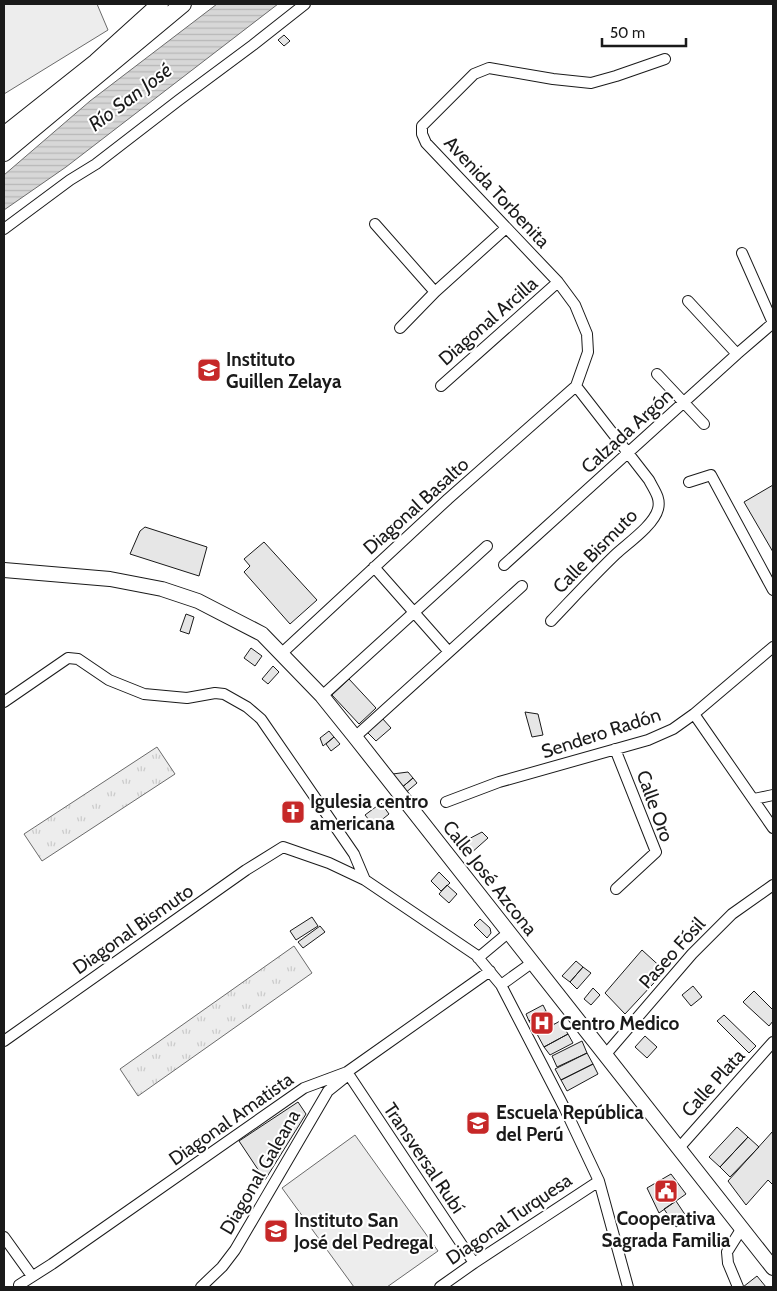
<svg xmlns="http://www.w3.org/2000/svg" width="777" height="1291" font-family="Cabin,sans-serif">
	<style>
		.grass { fill: #ededed; stroke: #6a6a6a }
		.park { fill: url(#park-tufts); stroke: #6a6a6a }
		.water { fill: url(#water-rules); stroke: #6a6a6a }
		.building { fill: #e6e6e6; stroke: #1a1a1a }
		.lines { fill: none; stroke-linecap: round; stroke-linejoin: round }
		.street-casing { stroke: #1a1a1a; stroke-width: 12 }
		.secondary-casing { stroke: #1a1a1a; stroke-width: 16 }
		.primary-casing { stroke: #1a1a1a; stroke-width: 18 }
		.street { stroke: #fff; stroke-width: 10 }
		.secondary { stroke: #fff; stroke-width: 14 }
		.primary { stroke: #fff; stroke-width: 16 }
		.labels { text-anchor: middle; dominant-baseline: central; stroke-width: 4; stroke-linejoin: round; paint-order: stroke }
		.street-label { font-size: 19px; fill: #1a1a1a; stroke: #fff }
		.poi-label { font-size: 19px; font-weight: bold; fill: #1a1a1a; stroke: #fff; text-anchor: start }
		.water-label { font-size: 20px; font-style: italic; fill: #1a1a1a; stroke: #fff }
	</style>
	<defs>
		<pattern id="park-tufts" width="24" height="20" patternUnits="userSpaceOnUse" patternTransform="scale(1.25)"><rect width="24" height="20" fill="#ededed"/><path d="M3 7l-1-3M5 7V3M7 7l1-3M15 17l-1-3M17 17v-4M19 17l1-3" fill="none" stroke="#cbcbcb"/></pattern>
		<pattern id="water-rules" width="6" height="5" patternUnits="userSpaceOnUse" patternTransform="scale(1.25)"><rect width="6" height="5" fill="#d7d7d7"/><path d="M0 2.5h6" fill="none" stroke="#b8b8b8"/></pattern>
	</defs>
	<rect width="100%" height="100%" fill="#fff"/>
	<path class="grass" d="M4 4H97L108 30 4 94Z
		M355 1135 438 1251 387 1287H354L282 1188Z"/>
	<path class="park" d="M157 747 175 774 42 861 24 834Z
		M294 946 312 973 138 1096 120 1069Z"/>
	<path class="water" d="M217 4H278L66 167 4 210V175L90 101Z"/>
	<path class="building" d="M284 35 290 41 284 46 278 40Z
		M773 485V552L744 502Z
		M145 527 207 547 199 576 130 554 140 531Z
		M264 542 317 600 290 624 244 572 250 566 244 559Z
		M186 614 194 617 189 634 180 631Z
		M251 648 262 656 255 666 244 658Z
		M273 666 279 672 268 684 262 679Z
		M349 679 376 708 359 724 332 695Z
		M525 712 538 714 543 735 532 737Z
		M382 718 391 728 376 741 367 732Z
		M329 731 334 737 323 746 320 738Z
		M334 737 340 744 331 751 326 744Z
		M408 772 413 778 400 789 385 775Z
		M413 778 417 783 404 794 400 789Z
		M381 803 389 814 374 826 365 815Z
		M482 832 488 838 470 854 461 843Z
		M439 872 450 883 441 891 431 881Z
		M447 885 457 894 449 903 439 894Z
		M312 917 318 926 296 940 290 931Z
		M480 919 490 928 491 933 487 938 474 925Z
		M320 926 325 932 303 948 298 942Z
		M642 950 665 971 625 1014 605 993Z
		M576 961 583 967 570 982 562 976Z
		M583 967 591 973 577 989 570 982Z
		M693 986 702 997 691 1006 682 995Z
		M593 988 600 995 591 1005 584 999Z
		M754 991 773 1010V1021L769 1026 743 1002Z
		M543 1005 546 1011 529 1021 526 1014Z
		M546 1011 554 1024 537 1034 529 1021Z
		M724 1015 756 1046 749 1053 717 1021Z
		M560 1021 568 1034 544 1047 537 1034Z
		M568 1034 573 1043 550 1055 544 1047Z
		M645 1036 657 1047 647 1058 635 1047Z
		M582 1041 587 1053 557 1067 552 1056Z
		M587 1053 593 1064 561 1080 555 1069Z
		M593 1064 598 1074 567 1091 561 1080Z
		M298 1102 306 1114 265 1180 239 1141Z
		M737 1127 748 1137 720 1167 709 1157Z
		M773 1131V1185L768 1180 746 1205 728 1181Z
		M748 1137 759 1147 730 1177 720 1167Z
		M671 1174 686 1194 659 1213 647 1188Z
		M676 1201 688 1219 676 1227 664 1209Z
		M757 1276 766 1287H743Z"/>
	<g class="lines">
		<g class="street-casing">
			<path id="street" d="M375 224 435 292
				M4 229 70 180 96 164 179 100 253 45 305 4
				M742 253 773 323
				M688 301 737 354
				M400 328 435 292 506 228
				M657 374 704 424
				M441 386 558 282
				M689 482 711 475 773 590
				M504 565 737 354 773 323
				M374 567 449 652
				M551 621C573 598 594 575 616 554 628 543 654 525 658 509 661 498 654 490 649 480L576 386
				M282 653 448 499 576 386 588 352 587 334 575 305 558 282 426 143 422 134V126L474 74 489 68 553 79 591 83 616 76 665 59
				M322 696 487 546
				M4 702 68 658 78 659 109 680 144 694 187 698 215 693 224 694 247 707 261 719 354 854 365 880
				M694 714 773 828
				M355 737 522 586
				M615 749 656 852 616 889
				M754 799 773 795
				M446 802 499 782 648 740 673 729 694 714 773 647
				M478 958 509 932
				M501 985 533 962
				M4 1041 246 870 283 847 329 863 365 880 476 955 501 985 565 1109 599 1181 628 1287
				M606 1054 692 954 732 914 773 885
				M347 1072 474 1263
				M679 1148 773 1042
				M4 1237 32 1276
				M19 1285 52 1264 304 1088 347 1072 490 971
				M201 1287 222 1267 235 1250 328 1091 348 1075
				M440 1287 474 1263 599 1181
				M738 1287 728 1263 727 1252 742 1228"/>
		</g>
		<g class="secondary-casing">
			<path id="secondary" d="M4 570 110 579 162 589 198 601 262 634 322 696 355 737 773 1268"/>
		</g>
		<g class="primary-casing">
			<path id="primary" d="M4 135 96 62 160 4
				M4 153 183 4"/>
		</g>
		<use href="#street" class="street"/>
		<use href="#secondary" class="secondary"/>
		<use href="#primary" class="primary"/>
	</g>
	<defs>
		<g id="school-square" transform="scale(1.25)"><rect x="-9" y="-9" width="18" height="18" rx="4" fill="#c62828" stroke="#fff"/><path d="M0-5L7-2L0 1L-7-2ZM-4 1L0 2.5L4 1V4Q0 6-4 4Z" fill="#fff"/></g>
		<g id="church-square" transform="scale(1.25)"><rect x="-9" y="-9" width="18" height="18" rx="4" fill="#c62828" stroke="#fff"/><path d="M-1.2-6h2.4v3.5h3.3v2.4h-3.3V6h-2.4V-.1h-3.3v-2.4h3.3Z" fill="#fff"/></g>
		<g id="hospital-square" transform="scale(1.25)"><rect x="-9" y="-9" width="18" height="18" rx="4" fill="#c62828" stroke="#fff"/><path d="M-5-5h3v3.5h4V-5h3V5h-3V1.5h-4V5h-3Z" fill="#fff"/></g>
		<g id="civic-square" transform="scale(1.25)"><rect x="-9" y="-9" width="18" height="18" rx="4" fill="#c62828" stroke="#fff"/><path d="M-.6-6.5H3V-4.5H.6V-3L4-1V1h2V6H-6V1h2V-1L-.6-3ZM-1.2 2.5V6h2.4V2.5Z" fill="#fff"/></g>
	</defs>
	<g fill-rule="evenodd">
		<use href="#school-square" x="209" y="370"/>
		<use href="#church-square" x="293" y="812"/>
		<use href="#hospital-square" x="542" y="1023"/>
		<use href="#school-square" x="478" y="1123"/>
		<use href="#civic-square" x="666" y="1191"/>
		<use href="#school-square" x="276" y="1231"/>
	</g>
	<g class="labels">
		<g class="street-label">
			<text transform="translate(497 192) rotate(47)">Avenida Torbenita</text>
			<text transform="translate(488 321) rotate(-41)">Diagonal Arcilla</text>
			<text transform="translate(627 431) rotate(-42)">Calzada Argón</text>
			<text transform="translate(416 506) rotate(-42)">Diagonal Basalto</text>
			<text transform="translate(595 551) rotate(-45)">Calle Bismuto</text>
			<text transform="translate(601 733) rotate(-18)">Sendero Radón</text>
			<text transform="translate(655 806) rotate(70)">Calle Oro</text>
			<text transform="translate(490 878) rotate(52)">Calle José Azcona</text>
			<text transform="translate(133 929) rotate(-35)">Diagonal Bismuto</text>
			<text transform="translate(672 953) rotate(-48)">Paseo Fósil</text>
			<text transform="translate(713 1083) rotate(-48)">Calle Plata</text>
			<text transform="translate(231 1119) rotate(-35)">Diagonal Amatista</text>
			<text transform="translate(424 1158) rotate(56)">Transversal Rubí</text>
			<text transform="translate(260 1172) rotate(-60)">Diagonal Galeana</text>
			<text transform="translate(509 1219) rotate(-34)">Diagonal Turquesa</text>
		</g>
		<g class="poi-label">
			<text x="226" y="359">Instituto<tspan x="226" dy="22">Guillen Zelaya</tspan></text>
			<text x="310" y="801">Igulesia centro<tspan x="310" dy="22">americana</tspan></text>
			<text x="560" y="1023">Centro Medico</text>
			<text x="496" y="1112">Escuela República<tspan x="496" dy="22">del Perú</tspan></text>
			<text x="666" y="1218" text-anchor="middle">Cooperativa<tspan x="666" dy="22">Sagrada Familia</tspan></text>
			<text x="294" y="1220">Instituto San<tspan x="294" dy="22">José del Pedregal</tspan></text>
		</g>
		<g class="water-label">
			<text transform="translate(130 97) rotate(-37)">Río San José</text>
		</g>
	</g>
	<rect width="777" height="1291" fill="none" stroke="#1a1a1a" stroke-width="10"/>
	<path d="M602 38v8h84v-8" fill="none" stroke="#1a1a1a" stroke-width="2.5"/>
	<text x="610" y="38" font-size="15" fill="#1a1a1a" stroke="#ffffff" stroke-width="4" paint-order="stroke">50 m</text>
</svg>
